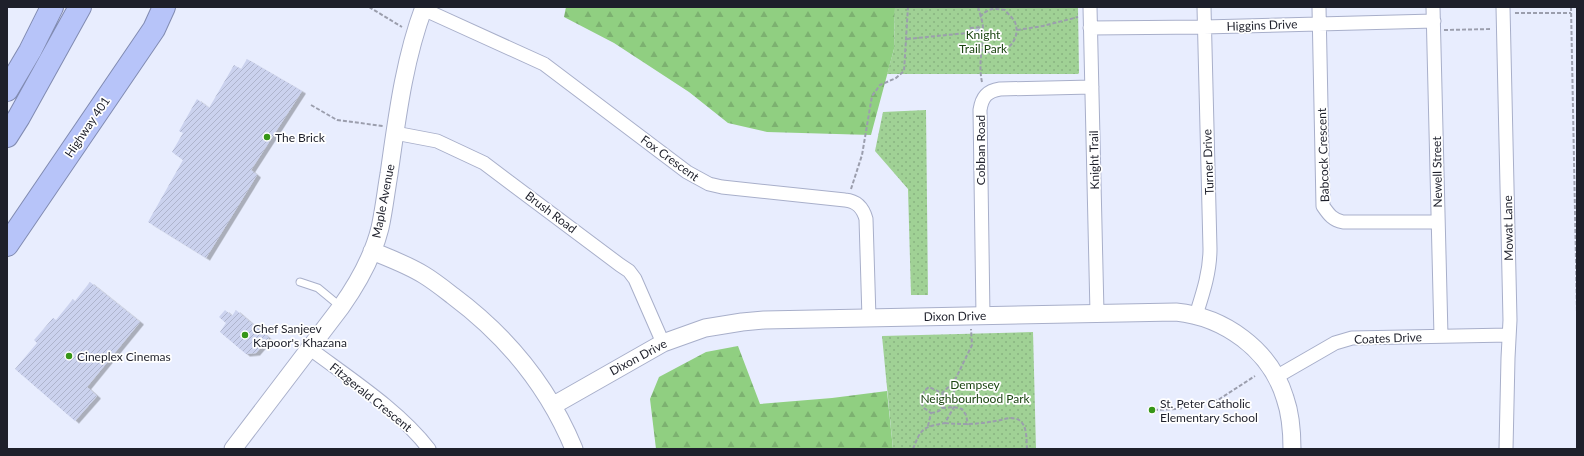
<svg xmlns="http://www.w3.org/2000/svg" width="1584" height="456" font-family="Lato,sans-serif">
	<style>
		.forest { fill: url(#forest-firs) }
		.park { fill: url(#park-dots) }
		.building { fill: url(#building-hatch); filter: url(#shadow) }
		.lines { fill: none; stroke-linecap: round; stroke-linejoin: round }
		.service-casing { stroke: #a8afca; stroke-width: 9 }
		.minor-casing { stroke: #a8afca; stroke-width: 15 }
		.tertiary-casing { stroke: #a8afca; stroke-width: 19 }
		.motorway-casing { stroke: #818bb1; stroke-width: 24 }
		.path { stroke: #9b9ead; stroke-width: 2; stroke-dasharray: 4 2; stroke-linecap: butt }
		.service { stroke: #fff; stroke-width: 7 }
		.minor { stroke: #fff; stroke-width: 13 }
		.tertiary { stroke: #fff; stroke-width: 17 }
		.motorway { stroke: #b7c4f9; stroke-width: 22 }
		.poi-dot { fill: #369617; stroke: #fff; stroke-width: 1.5 }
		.labels { text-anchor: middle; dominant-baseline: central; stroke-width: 3.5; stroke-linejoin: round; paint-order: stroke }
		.street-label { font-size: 12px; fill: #1e202b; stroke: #fff }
		.park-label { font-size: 12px; fill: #1b4511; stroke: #fff }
		.poi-label { font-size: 12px; fill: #1e202b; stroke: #fff; text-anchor: start }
	</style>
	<defs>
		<pattern id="forest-firs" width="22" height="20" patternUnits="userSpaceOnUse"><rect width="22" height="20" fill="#90cf81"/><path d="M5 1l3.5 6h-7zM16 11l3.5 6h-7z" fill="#7cb170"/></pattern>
		<pattern id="park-dots" width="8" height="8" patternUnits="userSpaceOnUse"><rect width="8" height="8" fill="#a0d195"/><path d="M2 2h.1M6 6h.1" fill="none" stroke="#89b381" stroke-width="1.8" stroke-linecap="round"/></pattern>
		<pattern id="building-hatch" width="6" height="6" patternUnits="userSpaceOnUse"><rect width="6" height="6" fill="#cbd2ee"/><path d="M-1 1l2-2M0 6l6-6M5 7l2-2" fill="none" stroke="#aeb4cc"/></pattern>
		<filter id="shadow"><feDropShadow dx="4" dy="2.5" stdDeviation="0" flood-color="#0004"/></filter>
	</defs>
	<rect width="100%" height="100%" fill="#e8edfe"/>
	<path class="forest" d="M566 7H895L894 49 871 135 767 132 728 123 689 92 614 43 564 17Z
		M738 346 760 404 832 398 887 391 893 449H656L650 399 659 377 706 352Z"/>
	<path class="park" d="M895 7H1078L1079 73 1078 74H887L894 49Z
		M926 110 928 295H911L908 189 875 151 883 112Z
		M1033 332 1036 449H893L882 336Z"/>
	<path class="building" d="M982 28 979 37 973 38 968 30Z
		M247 59 302 91 251 170 257 175 206 258 148 222 183 160 172 152 183 133 179 131 197 99 209 108 234 65 241 69Z
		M90 282 140 322 87 387 97 396 75 421 15 369 37 343 34 340 53 318 56 320 73 299 75 301Z
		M225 310 232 316 236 310 269 338 256 353 246 354 220 332 226 323 219 317Z"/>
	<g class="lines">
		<g class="service-casing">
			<path id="service" d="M300 282 318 288 341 307"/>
		</g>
		<g class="minor-casing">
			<path id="minor" d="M1090 7 1097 313
				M1319 7 1323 206C1329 215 1333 220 1343 222H1438
				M1433 7 1441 336
				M1503 7 1510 320 1508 358 1506 449
				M423 9 544 64 687 172 709 184 722 187 845 200C857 201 863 208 866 219L869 318
				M1090 28 1204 27 1434 21
				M395 133 437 141 484 163 620 265 629 271 635 279 663 343
				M1196 315C1203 293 1210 272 1210 249L1204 7
				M983 316 980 110C982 97 987 91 1000 89L1092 87
				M309 348C349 378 399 410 429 449
				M1276 377 1335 343 1352 338 1509 335"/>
		</g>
		<g class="tertiary-casing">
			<path id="tertiary" d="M372 251C389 258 408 265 424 275 434 281 444 289 453 296 508 337 548 386 574 449
				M554 405 663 343 705 328 742 322 764 320 1176 312C1224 317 1270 349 1285 398 1291 415 1292 431 1292 449
				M233 449 341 307C358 283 373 256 380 228 384 210 386 191 389 174 397 118 404 60 424 7"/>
		</g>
		<g class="motorway-casing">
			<path id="motorway" d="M7 90 30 51 52 7
				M7 136 19 117 80 7
				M7 245 154 29 164 7"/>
		</g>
		<path class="path" d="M369 7 402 27
			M978 7C980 14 983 22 983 29 983 47 978 64 982 82
			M1571 7 1577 313
			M1515 13H1571
			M980 17C988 8 994 8 1005 10 1008 14 1013 18 1015 22 1021 37 1009 53 993 53 990 53 985 50 981 49
			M1017 30 1043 26 1078 17
			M1444 30 1492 29
			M907 39 967 33 970 28 983 27
			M311 105 337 120 383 126
			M851 189 862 155 872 96 880 85 896 78 904 71 908 7
			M942 408 954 407 962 409 966 415 968 425
			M1154 410 1178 409 1218 400 1255 376
			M931 413C941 412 942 409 945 400L942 393
			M945 423C965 425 981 424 1001 420 1006 418 1014 417 1019 420 1028 426 1026 440 1027 449
			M928 426 931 413 924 408 921 403 924 391 929 387 942 393 954 382
			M913 449C921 428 923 427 945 423L954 407V382L972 345 971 329"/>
		<use href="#service" class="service"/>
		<use href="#minor" class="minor"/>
		<use href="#tertiary" class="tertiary"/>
		<use href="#motorway" class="motorway"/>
	</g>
	<g class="poi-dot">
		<circle cx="267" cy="137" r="4"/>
		<circle cx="245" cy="335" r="4"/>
		<circle cx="69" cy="356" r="4"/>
		<circle cx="1152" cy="410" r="4"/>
	</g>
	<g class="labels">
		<g class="street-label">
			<text transform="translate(1262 25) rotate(-2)">Higgins Drive</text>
			<text transform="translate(87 127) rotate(-56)">Highway 401</text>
			<text transform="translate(980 150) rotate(-90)">Cobban Road</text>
			<text transform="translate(1323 155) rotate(-92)">Babcock Crescent</text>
			<text transform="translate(670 158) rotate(36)">Fox Crescent</text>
			<text transform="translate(1094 160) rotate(-91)">Knight Trail</text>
			<text transform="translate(1208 162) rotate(-92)">Turner Drive</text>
			<text transform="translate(1437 172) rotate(-91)">Newell Street</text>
			<text transform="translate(383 201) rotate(-79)">Maple Avenue</text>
			<text transform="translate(551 212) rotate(37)">Brush Road</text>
			<text transform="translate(1508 228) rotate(-91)">Mowat Lane</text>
			<text transform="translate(955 316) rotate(-1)">Dixon Drive</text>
			<text transform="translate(1388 338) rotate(-2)">Coates Drive</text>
			<text transform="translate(638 357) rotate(-28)">Dixon Drive</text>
			<text transform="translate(371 397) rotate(39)">Fitzgerald Crescent</text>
		</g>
		<g class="park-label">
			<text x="983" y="34">Knight<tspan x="983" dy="14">Trail Park</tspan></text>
			<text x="975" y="384">Dempsey<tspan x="975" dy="14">Neighbourhood Park</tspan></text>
		</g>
		<g class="poi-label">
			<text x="275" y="137">The Brick</text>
			<text x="253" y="328">Chef Sanjeev<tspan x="253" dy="14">Kapoor's Khazana</tspan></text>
			<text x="77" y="356">Cineplex Cinemas</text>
			<text x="1160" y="403">St. Peter Catholic<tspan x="1160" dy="14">Elementary School</tspan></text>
		</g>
	</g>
	<rect width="1584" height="456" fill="none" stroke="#1e202b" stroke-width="16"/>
</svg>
